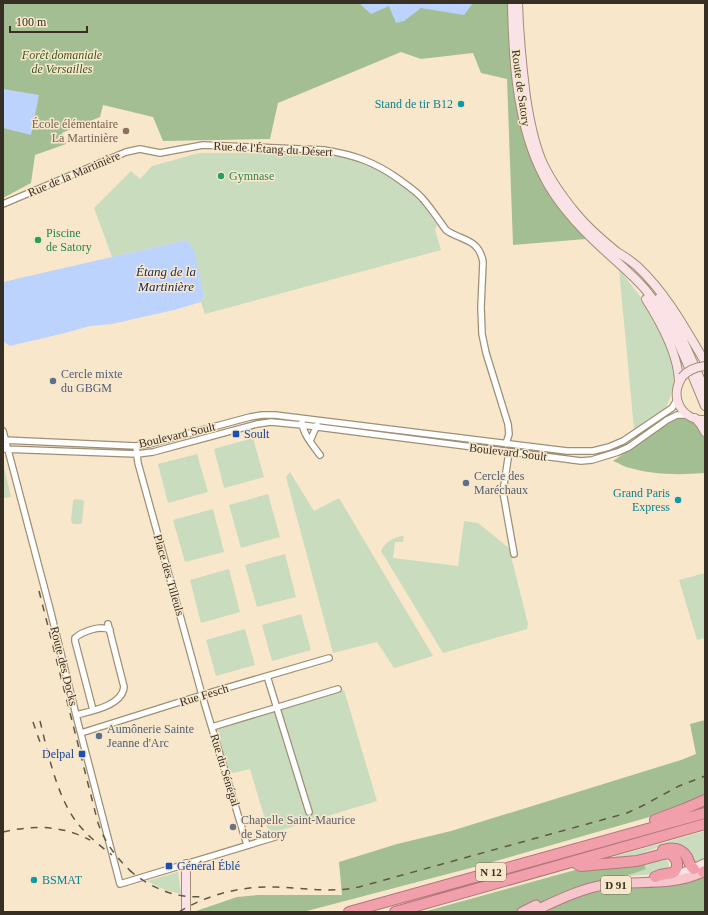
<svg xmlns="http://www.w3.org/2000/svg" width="708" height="915" font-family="'Times New Roman',serif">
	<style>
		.green { fill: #c9dcbe }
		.forest { fill: #a4be94 }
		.water { fill: #bcd3fd }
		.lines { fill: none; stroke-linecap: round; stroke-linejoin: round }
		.street-casing { stroke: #9f8f75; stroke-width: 8 }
		.secondary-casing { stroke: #9f8f75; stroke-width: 10 }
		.primary-casing { stroke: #af787b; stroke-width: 11 }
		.highway-casing { stroke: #af787b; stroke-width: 12 }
		.street { stroke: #fff; stroke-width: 5.5 }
		.secondary { stroke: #fbe2e6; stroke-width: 8 }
		.primary { stroke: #f7c5cc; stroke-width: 9 }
		.highway { stroke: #f19faa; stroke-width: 10 }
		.rail { stroke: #605749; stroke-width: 1.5; stroke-dasharray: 7 7; stroke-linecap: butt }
		.secondary-bridge-casing { stroke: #9f8f75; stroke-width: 10; stroke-linecap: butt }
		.secondary-bridge { stroke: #fbe2e6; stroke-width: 8 }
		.culture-dot { fill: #0f9aa8; stroke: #f9e7cc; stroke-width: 1.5 }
		.education-dot { fill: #8d6e63; stroke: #f9e7cc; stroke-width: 1.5 }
		.leisure-dot { fill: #2e9e5b; stroke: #f9e7cc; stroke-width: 1.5 }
		.service-dot { fill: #5c6f8a; stroke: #f9e7cc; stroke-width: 1.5 }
		.transit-dot { fill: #1a4fb4; stroke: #f9e7cc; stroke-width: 1.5 }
		.worship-dot { fill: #6b7280; stroke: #f9e7cc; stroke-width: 1.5 }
		.labels { text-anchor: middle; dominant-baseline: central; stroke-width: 3; stroke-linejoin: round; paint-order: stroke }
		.shield { fill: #f9e7cc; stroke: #706656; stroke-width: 1 }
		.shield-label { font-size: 11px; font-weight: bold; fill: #352f24 }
		.park-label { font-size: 12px; font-style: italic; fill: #36561c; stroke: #f9e7cc }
		.street-label { font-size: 12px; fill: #352f24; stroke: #f9e7cc }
		.culture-label { font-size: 12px; fill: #0d838f; stroke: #f9e7cc; text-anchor: end }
		.education-label { font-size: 12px; fill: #785e54; stroke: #f9e7cc; text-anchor: end }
		.leisure-label { font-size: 12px; fill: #27864d; stroke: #f9e7cc; text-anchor: start }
		.service-label { font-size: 12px; fill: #4e5e75; stroke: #f9e7cc; text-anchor: start }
		.transit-label { font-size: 12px; fill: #164399; stroke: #f9e7cc; text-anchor: start }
		.worship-label { font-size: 12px; fill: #5b616d; stroke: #f9e7cc; text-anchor: start }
		.water-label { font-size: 13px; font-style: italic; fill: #162d60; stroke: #f9e7cc }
	</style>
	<rect width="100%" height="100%" fill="#f9e7cc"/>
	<path class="green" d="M199 153C223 153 247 153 272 153 301 153 331 152 359 161 368 165 377 170 386 175 396 181 407 188 415 196 424 205 430 216 437 225L435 230 441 250 205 314 201 302 204 295 186 240 112 257 94 208 131 171 140 179 152 166Z
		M619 269 646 304 667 344 676 373 670 398 666 407 634 429Z
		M253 438 264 477 224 488 214 449Z
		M197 454 208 492 168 503 158 464Z
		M3 464 11 497 3 498Z
		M290 472 314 511 339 498 433 656 394 668 377 642 333 653 286 477Z
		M268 494 280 537 241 548 229 505Z
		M75 499 83 500 84 502 82 523 80 524H73L71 521 73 501Z
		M213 509 224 552 185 562 173 520Z
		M464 521 478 523 509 548 528 624 527 629 443 653 381 551C384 543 395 536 404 536L403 542H395L393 558 458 566Z
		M285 554 296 597 257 607 245 565Z
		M229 569 240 612 201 623 190 580Z
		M705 573V638L697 640 679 580Z
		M301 614 311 650 272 661 262 625Z
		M245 629 255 665 216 676 206 640Z
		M344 690 377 801 275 832 269 833 250 769 229 774 215 729Z
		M705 831V861L694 867 690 863 664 845 626 859 599 861Z
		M662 858 666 859C669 862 670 865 668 869L655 874 618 877 632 874 646 868 644 863Z
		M178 872 181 894 165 890 147 881Z"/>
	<path class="forest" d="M3 3H510V49L522 132 545 187 565 216 586 239 513 245 507 79 481 73 473 53 421 59 401 52 278 103 270 139 163 141 153 117 103 105 100 117 62 133 66 144 35 155 31 183 3 198Z
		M683 418 694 423 702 430 705 436V473C680 475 655 475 630 468 624 467 619 463 613 461L675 419Z
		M705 720V794L660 814 482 865 303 912H196V911L237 897 258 895H342L339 862 397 844 451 831 681 760 696 754 690 724Z
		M644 863 646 869 632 874 579 886 521 912H423L575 870 629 866Z
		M705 876V912H540L584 893 641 887Z"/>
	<path class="water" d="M359 3H473L464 15 421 8 404 21 396 23 389 6 371 14Z
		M3 89 39 95 31 135 3 128Z
		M186 240 194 249 204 296 201 302 174 310 112 324 90 326 65 333 10 346 3 341V282Z"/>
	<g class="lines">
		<g class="street-casing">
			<path id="street" d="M3 204 126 152 140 149 160 153 203 145 324 150C355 155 375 162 400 180 408 186 416 191 422 198 431 208 438 219 446 230 461 241 479 238 483 262L481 307 482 334 486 353 508 424 509 434 506 444
				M302 422C302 433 314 447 320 455
				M3 431 50 609 77 719 120 884 275 837
				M3 440 136 446 153 443 250 417 262 415H275L567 451H593L609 447 623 441 672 408 677 400
				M310 441 317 425
				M136 446 138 463 202 695 247 845
				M3 449 137 454 153 452 257 424 271 422 302 425 581 461 592 460 618 452 629 447 667 420 677 415H688
				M509 452 503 492 514 554
				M267 676 309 812
				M93 710 75 641V638C83 631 101 625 110 630
				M76 715C91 711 122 706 124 687L108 624
				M212 727 338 689
				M81 733 202 695 329 658"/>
		</g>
		<g class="secondary-casing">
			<path id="secondary" d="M512 3C513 60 517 126 544 177 558 205 580 228 603 249 617 262 632 274 645 289 673 323 688 366 705 406
				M518 3C519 34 522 66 526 97 529 117 533 139 541 159 549 178 562 196 575 212 587 227 602 240 617 252 624 256 631 261 637 266 666 293 685 328 705 362
				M659 298C679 327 691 359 705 390
				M646 299C660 321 678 354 679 381
				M682 377C669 397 681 420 705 420
				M695 418 701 425 705 432
				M668 876C682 874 693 869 705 863
				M186 912V864"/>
		</g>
		<g class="primary-casing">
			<path id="primary" d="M522 912 536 905
				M532 912C554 902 579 889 604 885 637 880 672 887 703 872"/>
		</g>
		<g class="highway-casing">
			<path id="highway" d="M655 820 684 809 705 800
				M663 850C673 847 681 848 687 857 689 862 690 866 694 869
				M577 864 581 866 637 861 663 854 668 853 672 855 675 858 677 862V867L675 871 672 873 660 875 655 877
				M703 872 705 871
				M349 912 705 813
				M395 912 705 824"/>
		</g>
		<use href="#street" class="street"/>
		<use href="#secondary" class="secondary"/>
		<use href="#primary" class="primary"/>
		<use href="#highway" class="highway"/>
		<path class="rail" d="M39 591 98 823C105 843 117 859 133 873
			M40 721C48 753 57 798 78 824 88 836 100 846 112 855
			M33 722 42 748
			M3 832C34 825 61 825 90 840
			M129 870C151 888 177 900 206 896
			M179 912C208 894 242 886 276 887 304 888 331 893 359 887L627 813 642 806 679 786 705 776"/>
		<g class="secondary-bridge-casing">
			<path id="secondary-bridge" d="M682 377C688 370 695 367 705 366"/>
		</g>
		<use href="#secondary-bridge" class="secondary-bridge"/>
	</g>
	<g class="culture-dot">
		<circle cx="461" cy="104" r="4"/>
		<circle cx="678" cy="500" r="4"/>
		<circle cx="34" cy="880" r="4"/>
	</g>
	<circle class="education-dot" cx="126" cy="131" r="4"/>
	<g class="leisure-dot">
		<circle cx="221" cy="176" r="4"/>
		<circle cx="38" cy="240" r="4"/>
	</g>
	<g class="service-dot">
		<circle cx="53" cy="381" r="4"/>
		<circle cx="466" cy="483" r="4"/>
		<circle cx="99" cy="736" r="4"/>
	</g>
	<g class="transit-dot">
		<rect x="232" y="430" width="8" height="8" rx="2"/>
		<rect x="78" y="750" width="8" height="8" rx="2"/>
		<rect x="165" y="862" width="8" height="8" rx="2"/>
	</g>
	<circle class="worship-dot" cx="233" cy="827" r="4"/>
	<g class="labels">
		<g class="shield">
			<rect x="476" y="863" width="30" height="18" rx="3"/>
			<rect x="601" y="876" width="30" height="18" rx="3"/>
		</g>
		<g class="shield-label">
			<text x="491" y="872">N 12</text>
			<text x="616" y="885">D 91</text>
		</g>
		<g class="park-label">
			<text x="62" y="55">Forêt domaniale<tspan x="62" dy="14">de Versailles</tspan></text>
		</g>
		<g class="street-label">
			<text transform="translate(521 88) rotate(82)">Route de Satory</text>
			<text transform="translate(273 149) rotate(3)">Rue de l'Étang du Désert</text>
			<text transform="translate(74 174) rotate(-23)">Rue de la Martinière</text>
			<text transform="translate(177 435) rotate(-13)">Boulevard Soult</text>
			<text transform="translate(508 452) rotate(7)">Boulevard Soult</text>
			<text transform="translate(169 575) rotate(74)">Place des Tilleuls</text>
			<text transform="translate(64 666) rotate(76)">Route des Docks</text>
			<text transform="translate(204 695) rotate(-17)">Rue Fesch</text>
			<text transform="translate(225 770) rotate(73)">Rue du Sénégal</text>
		</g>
		<g class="culture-label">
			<text x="453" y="104">Stand de tir B12</text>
			<text x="670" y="493">Grand Paris<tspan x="670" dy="14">Express</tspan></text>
			<text x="42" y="880" text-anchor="start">BSMAT</text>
		</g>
		<g class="education-label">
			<text x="118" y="124">École élémentaire<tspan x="118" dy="14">La Martinière</tspan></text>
		</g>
		<g class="leisure-label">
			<text x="229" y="176">Gymnase</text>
			<text x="46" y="233">Piscine<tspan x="46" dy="14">de Satory</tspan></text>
		</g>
		<g class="service-label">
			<text x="61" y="374">Cercle mixte<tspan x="61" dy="14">du GBGM</tspan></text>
			<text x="474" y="476">Cercle des<tspan x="474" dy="14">Maréchaux</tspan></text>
			<text x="107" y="729">Aumônerie Sainte<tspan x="107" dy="14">Jeanne d'Arc</tspan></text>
		</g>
		<g class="transit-label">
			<text x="244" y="434">Soult</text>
			<text x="74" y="754" text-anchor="end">Delpal</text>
			<text x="177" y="866">Général Éblé</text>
		</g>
		<g class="worship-label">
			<text x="241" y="820">Chapelle Saint-Maurice<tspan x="241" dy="14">de Satory</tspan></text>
		</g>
		<g class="water-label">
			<text x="166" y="271">Étang de la<tspan x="166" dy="15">Martinière</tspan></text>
		</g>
	</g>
	<rect width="708" height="915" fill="none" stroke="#352f24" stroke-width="8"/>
	<path d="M10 26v6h77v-6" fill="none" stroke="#352f24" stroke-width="2"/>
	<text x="16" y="26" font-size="12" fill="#352f24" stroke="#f9e7cc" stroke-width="3" paint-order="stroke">100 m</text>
</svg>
